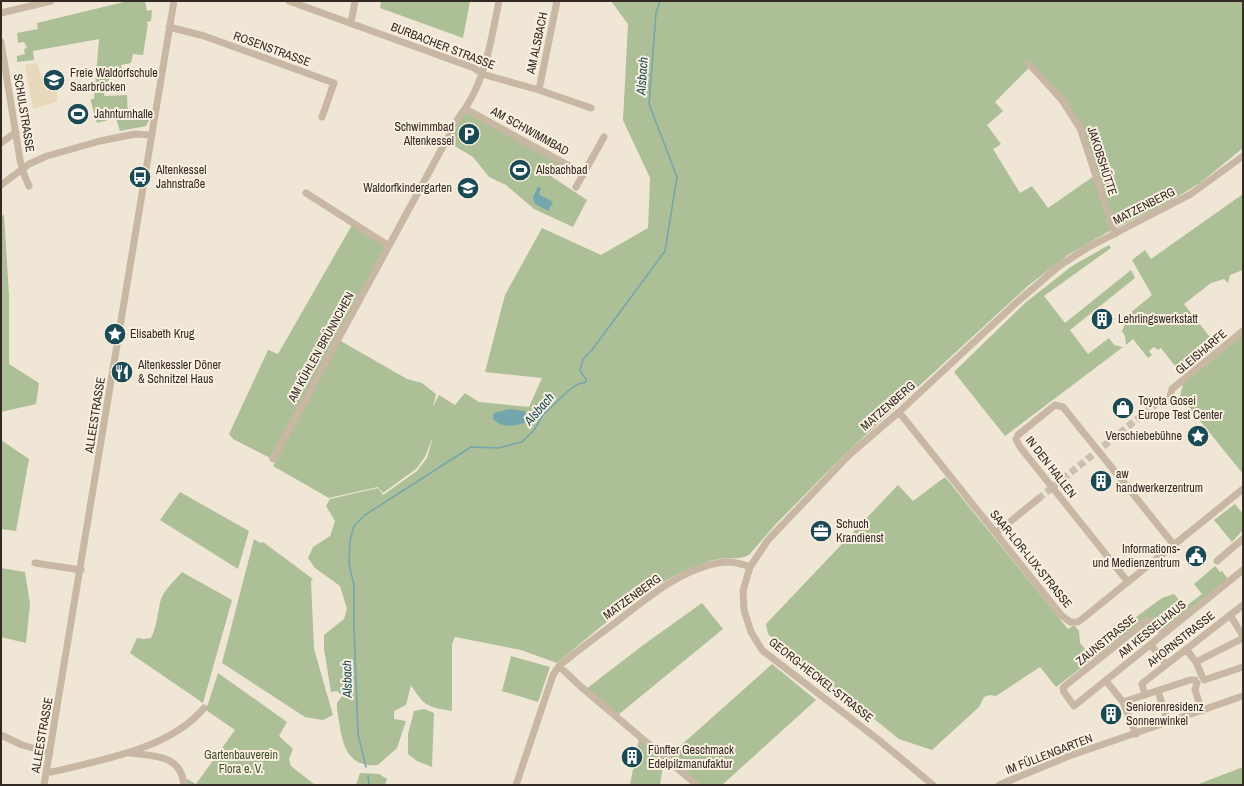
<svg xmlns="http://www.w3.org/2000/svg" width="1244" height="786" font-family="'Archivo Narrow',sans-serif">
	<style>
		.green { fill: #adbf96; fill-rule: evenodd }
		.plaza { fill: #e9d9bc }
		.water { fill: #75a5ad }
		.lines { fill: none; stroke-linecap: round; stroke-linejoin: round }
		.stream { stroke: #75a5ad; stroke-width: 1.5 }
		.minor-tunnel { stroke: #cac0b2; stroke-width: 7; stroke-dasharray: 7 3.5; stroke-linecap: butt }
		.minor { stroke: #c8b7a2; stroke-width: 7 }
		.labels { text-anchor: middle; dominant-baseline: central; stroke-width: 4; stroke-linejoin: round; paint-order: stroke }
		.street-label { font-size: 12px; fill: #332a24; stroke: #f9f0e1 }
		.poi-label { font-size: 12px; fill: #332a24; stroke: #f9f0e1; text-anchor: start }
		.park-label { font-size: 12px; fill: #3e5128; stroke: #f9f0e1 }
		.water-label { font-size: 13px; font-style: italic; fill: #1a4a54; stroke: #f9f0e1 }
	</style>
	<rect width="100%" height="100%" fill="#f0e6d6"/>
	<path class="green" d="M128 1H145L147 11 152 10 151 21 146 22 148 24 143 55 133 54 131 63 121 65 123 74C107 78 106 80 104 96L127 95 128 117 149 120 146 126 120 131 116 118 97 123 91 102V99H94L99 39 33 51 34 60 17 62V56L25 54 24 49 27 48 24 42 18 43 17 33 38 29 37 23Z
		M381 1H470L463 38 380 8Z
		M611 1H1243V148L1200 183 1167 203 1108 232 1068 255 1029 285 845 454 776 524 749 555C740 560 729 557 719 559 708 561 697 565 687 570 640 590 597 631 557 663L521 650 455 637 452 644V711C427 707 424 706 411 685L406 705 394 711V719L406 721 397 748 378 765C342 768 342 737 337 709V703L342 696 337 691 331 692 324 649V635L344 619 347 609 340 586 315 568 308 558 313 547 330 536 335 521 326 506 330 499 378 488 383 495 417 471 427 458 433 436 425 457 416 469 383 493 378 487 329 498 273 466 339 340 407 379 422 383 436 394 433 407 439 395 455 405 465 393 479 402 529 407 542 378 485 372 505 295 542 228 601 255 648 228 650 178 623 120 628 24ZM1030 67 1068 112 1081 137 1094 176 1048 208 1032 186 1020 193 993 149 1001 144 987 125 1003 111 995 102Z
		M464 114H469L560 164 552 177 587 200 573 227 534 209 506 185 489 177 473 157 448 142Z
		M1243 194V270L1230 275 1228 283 1224 279 1211 283 1184 304 1217 346 1182 375 1161 348 1158 350 1154 347 1149 351 1152 355 1148 358 1133 339 1126 345 1125 336 1122 331 1129 314 1152 295 1132 260 1145 250 1151 259Z
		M4 214 9 296V364L39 383 36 404 1 412V217Z
		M352 225 385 247 270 458 233 439 229 434 268 350 278 354Z
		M1109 245 1111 248 1044 296 1065 323 1131 270 1135 278 1070 330 1088 354 1109 338 1114 345 1123 347 1005 436 954 372 1025 303 1072 266Z
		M1243 335V474L1180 396 1183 384Z
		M1 440 29 459 16 531 1 529Z
		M945 477 1068 629 1074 625 1079 631 1080 643 1088 652 1162 598 1174 594 1185 607 1202 594 1194 584 1215 566 1220 572 1222 571 1228 579 1164 629 1155 618H1146L1056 687 1040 667 996 696 990 695 984 697 979 707 932 750 899 739 837 689 785 650 768 634 766 624 898 485 913 501Z
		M180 492 249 531 238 569 160 520Z
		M1235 504 1243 514V530L1232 542 1214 520Z
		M254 539 260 543 263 542 313 579 311 581 314 649 333 715 323 720 305 717 222 663Z
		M1 568 25 572 30 604 26 643 1 637Z
		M182 572 232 600 203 703 130 653 137 638 144 639 151 638C158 623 157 614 161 599 165 589 175 580 182 572Z
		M702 603 723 629 618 715 586 689 646 643Z
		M511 656 550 667 538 702 502 691Z
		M772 664 816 700 722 785H701L669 756Z
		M218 673 287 722 279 736 293 749 289 759 291 766 315 785H186L187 779 196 784 235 730 206 710Z
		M424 709 434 713 432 767 417 761 408 754V734L414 711Z
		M639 739 664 759 660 785H630Z
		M1243 767V785H1196Z
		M360 773 379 774 387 779 385 785H356Z"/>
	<path class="plaza" d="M37 63 41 76 51 80 48 84 51 89H57V99L56 102 33 109 25 65Z"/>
	<path class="water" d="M538 187 541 188 539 193 540 195 553 202 548 211 534 203 533 197Z
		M509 409 525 411 526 422C515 427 502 428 493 419L494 413Z"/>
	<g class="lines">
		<path class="stream" d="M366 767 358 734 354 627V585L349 564 350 540 354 526 365 515 471 447 498 448 522 442 534 430 543 415 568 391 578 384 586 382V379L580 371 583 359 592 350 665 251 677 177 649 104 656 13 660 1
			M368 776 369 785"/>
		<path class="minor-tunnel" d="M1038 499 1157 403"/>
		<path class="minor" d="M289 1 474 68 482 74 539 90 591 108
			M1 13 51 1
			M351 23 355 1
			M169 27 204 36 334 83 322 117
			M1 42 20 160 23 172 29 186
			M1029 64 1062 100 1080 128 1115 234
			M539 90 557 1
			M466 109 584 174
			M1 143 16 132
			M1 185 29 164 47 156 100 141 135 134 150 135
			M576 187 604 137
			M306 193 389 246
			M1157 403 1169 400 1172 389 1243 331
			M899 412 1061 615 1070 622H1078L1082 619 1243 489
			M273 459 459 117C485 85 491 40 499 1
			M996 533 1038 499
			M1217 561 1243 539
			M35 563 81 570
			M1128 582 1020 447 1016 439 1018 435 1055 405 1063 407 1174 545
			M1230 615 1243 636
			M1163 634 1154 622 1148 620 1066 685 1063 688 1064 692 1074 706 1243 570
			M1151 645 1166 664
			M1186 649 1196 662 1202 676
			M1196 662 1243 638
			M559 666 580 686 697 785
			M1204 680 1243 667
			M1106 681 1123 702 1136 734
			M1197 683 1195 690 1202 711
			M1158 691 1168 722
			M1145 695 1142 684 1144 682 1243 605
			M1123 702 1190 680H1195
			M1 735 22 745 50 753
			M129 753C154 756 181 754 184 785
			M47 771 52 772C101 760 170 749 204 708
			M44 785 174 1
			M516 785 553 675 559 666C577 651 596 637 615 623 647 598 684 566 726 562 734 562 743 564 750 567
			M933 785 880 741 762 650 751 632 744 610 743 591 750 567 768 540 849 455 899 412 1017 302 1059 266 1087 248 1191 194 1243 156
			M999 785 1069 756 1243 696"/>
	</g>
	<defs>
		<g id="school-disc" transform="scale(1.15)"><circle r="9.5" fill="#1a4a54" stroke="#f9f0e1"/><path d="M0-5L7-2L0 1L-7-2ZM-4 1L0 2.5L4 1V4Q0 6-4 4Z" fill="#fff"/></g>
		<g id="stadium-disc" transform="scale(1.15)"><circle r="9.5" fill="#1a4a54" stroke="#f9f0e1"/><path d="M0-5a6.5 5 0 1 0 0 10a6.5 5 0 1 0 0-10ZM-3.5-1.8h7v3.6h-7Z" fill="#fff"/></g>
		<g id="parking-disc" transform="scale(1.15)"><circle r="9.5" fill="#1a4a54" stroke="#f9f0e1"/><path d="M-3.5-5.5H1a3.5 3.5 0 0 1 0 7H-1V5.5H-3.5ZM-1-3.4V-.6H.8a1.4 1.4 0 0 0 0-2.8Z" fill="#fff"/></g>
		<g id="bus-disc" transform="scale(1.15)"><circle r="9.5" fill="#1a4a54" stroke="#f9f0e1"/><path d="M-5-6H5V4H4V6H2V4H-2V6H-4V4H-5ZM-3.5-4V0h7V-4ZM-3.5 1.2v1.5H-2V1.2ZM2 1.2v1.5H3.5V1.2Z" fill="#fff"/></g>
		<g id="building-disc" transform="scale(1.15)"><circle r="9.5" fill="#1a4a54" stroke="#f9f0e1"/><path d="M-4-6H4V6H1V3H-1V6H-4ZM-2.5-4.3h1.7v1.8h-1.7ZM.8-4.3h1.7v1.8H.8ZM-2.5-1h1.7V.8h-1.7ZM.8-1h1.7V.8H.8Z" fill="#fff"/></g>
		<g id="sight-disc" transform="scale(1.15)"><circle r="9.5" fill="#1a4a54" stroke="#f9f0e1"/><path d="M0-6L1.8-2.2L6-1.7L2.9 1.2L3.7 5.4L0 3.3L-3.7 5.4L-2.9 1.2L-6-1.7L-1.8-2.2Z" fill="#fff"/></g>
		<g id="restaurant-disc" transform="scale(1.15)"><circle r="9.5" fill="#1a4a54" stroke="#f9f0e1"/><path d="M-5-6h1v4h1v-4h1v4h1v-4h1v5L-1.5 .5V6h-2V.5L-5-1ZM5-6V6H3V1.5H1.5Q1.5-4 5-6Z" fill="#fff"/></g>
		<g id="shop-disc" transform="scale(1.15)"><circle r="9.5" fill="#1a4a54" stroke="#f9f0e1"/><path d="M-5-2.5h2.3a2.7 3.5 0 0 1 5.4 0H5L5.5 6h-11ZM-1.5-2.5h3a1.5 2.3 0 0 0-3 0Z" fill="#fff"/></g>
		<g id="office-disc" transform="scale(1.15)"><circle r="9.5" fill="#1a4a54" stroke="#f9f0e1"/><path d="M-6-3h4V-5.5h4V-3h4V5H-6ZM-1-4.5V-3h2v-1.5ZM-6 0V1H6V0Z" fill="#fff"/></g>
		<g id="civic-disc" transform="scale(1.15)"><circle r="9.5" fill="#1a4a54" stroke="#f9f0e1"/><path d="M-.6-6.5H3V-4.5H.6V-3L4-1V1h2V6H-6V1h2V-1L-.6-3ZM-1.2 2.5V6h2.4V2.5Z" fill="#fff"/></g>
	</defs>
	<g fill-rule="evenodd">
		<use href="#school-disc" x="54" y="80"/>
		<use href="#stadium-disc" x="78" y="114"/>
		<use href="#parking-disc" x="469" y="134"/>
		<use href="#stadium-disc" x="520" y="170"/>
		<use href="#bus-disc" x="140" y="177"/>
		<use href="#school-disc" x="468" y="188"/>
		<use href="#building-disc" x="1102" y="319"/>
		<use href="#sight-disc" x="115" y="334"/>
		<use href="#restaurant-disc" x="122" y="372"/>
		<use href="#shop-disc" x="1123" y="408"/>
		<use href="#sight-disc" x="1198" y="436"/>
		<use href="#building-disc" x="1101" y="481"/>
		<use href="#office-disc" x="821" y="531"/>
		<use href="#civic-disc" x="1196" y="556"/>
		<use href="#building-disc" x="1111" y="714"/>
		<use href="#building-disc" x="632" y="757"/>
	</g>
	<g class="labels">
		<g class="street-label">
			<text transform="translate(537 43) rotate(-78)">AM ALSBACH</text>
			<text transform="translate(443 46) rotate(21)">BURBACHER STRASSE</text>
			<text transform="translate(272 49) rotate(20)">ROSENSTRASSE</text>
			<text transform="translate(24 113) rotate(81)">SCHULSTRASSE</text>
			<text transform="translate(530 131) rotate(29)">AM SCHWIMMBAD</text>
			<text transform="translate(1102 161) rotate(72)">JAKOBSHÜTTE</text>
			<text transform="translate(1144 206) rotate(-27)">MATZENBERG</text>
			<text transform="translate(321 347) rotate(-61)">AM KÜHLEN BRÜNNCHEN</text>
			<text transform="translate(1201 352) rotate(-40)">GLEISHARFE</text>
			<text transform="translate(888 406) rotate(-41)">MATZENBERG</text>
			<text transform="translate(95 415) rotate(-81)">ALLEESTRASSE</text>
			<text transform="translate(1051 467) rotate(52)">IN DEN HALLEN</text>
			<text transform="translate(1031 559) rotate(51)">SAAR-LOR-LUX-STRASSE</text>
			<text transform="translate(632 597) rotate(-36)">MATZENBERG</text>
			<text transform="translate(1152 629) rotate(-39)">AM KESSELHAUS</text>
			<text transform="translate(1181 639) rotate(-38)">AHORNSTRASSE</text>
			<text transform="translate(1106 640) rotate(-39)">ZAUNSTRASSE</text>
			<text transform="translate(821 680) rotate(38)">GEORG-HECKEL-STRASSE</text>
			<text transform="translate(42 735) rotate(-80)">ALLEESTRASSE</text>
			<text transform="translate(1049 754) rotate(-21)">IM FÜLLENGARTEN</text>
		</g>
		<g class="poi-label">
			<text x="70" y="73">Freie Waldorfschule<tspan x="70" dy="14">Saarbrücken</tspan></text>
			<text x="94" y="114">Jahnturnhalle</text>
			<text x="454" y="127" text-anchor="end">Schwimmbad<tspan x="454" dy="14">Altenkessel</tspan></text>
			<text x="156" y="170">Altenkessel<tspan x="156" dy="14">Jahnstraße</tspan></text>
			<text x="536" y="170">Alsbachbad</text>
			<text x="452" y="188" text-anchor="end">Waldorfkindergarten</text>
			<text x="1118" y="319">Lehrlingswerkstatt</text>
			<text x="130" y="334">Elisabeth Krug</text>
			<text x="138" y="365">Altenkessler Döner<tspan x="138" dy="14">&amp; Schnitzel Haus</tspan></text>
			<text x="1138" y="401">Toyota Gosei<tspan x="1138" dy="14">Europe Test Center</tspan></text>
			<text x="1182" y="436" text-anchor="end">Verschiebebühne</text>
			<text x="1116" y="474">aw<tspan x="1116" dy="14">handwerkerzentrum</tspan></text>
			<text x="836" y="524">Schuch<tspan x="836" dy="14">Krandienst</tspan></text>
			<text x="1180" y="549" text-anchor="end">Informations-<tspan x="1180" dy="14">und Medienzentrum</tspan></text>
			<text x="1126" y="707">Seniorenresidenz<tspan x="1126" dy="14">Sonnenwinkel</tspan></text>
			<text x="648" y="750">Fünfter Geschmack<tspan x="648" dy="14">Edelpilzmanufaktur</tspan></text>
		</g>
		<g class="park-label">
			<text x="241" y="755">Gartenbauverein<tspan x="241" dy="14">Flora e. V.</tspan></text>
		</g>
		<g class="water-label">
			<text transform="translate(642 76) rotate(-86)">Alsbach</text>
			<text transform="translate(539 409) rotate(-49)">Alsbach</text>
			<text transform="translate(347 679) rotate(-91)">Alsbach</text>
		</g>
	</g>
	<rect width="1244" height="786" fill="none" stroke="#332a24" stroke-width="4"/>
</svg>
